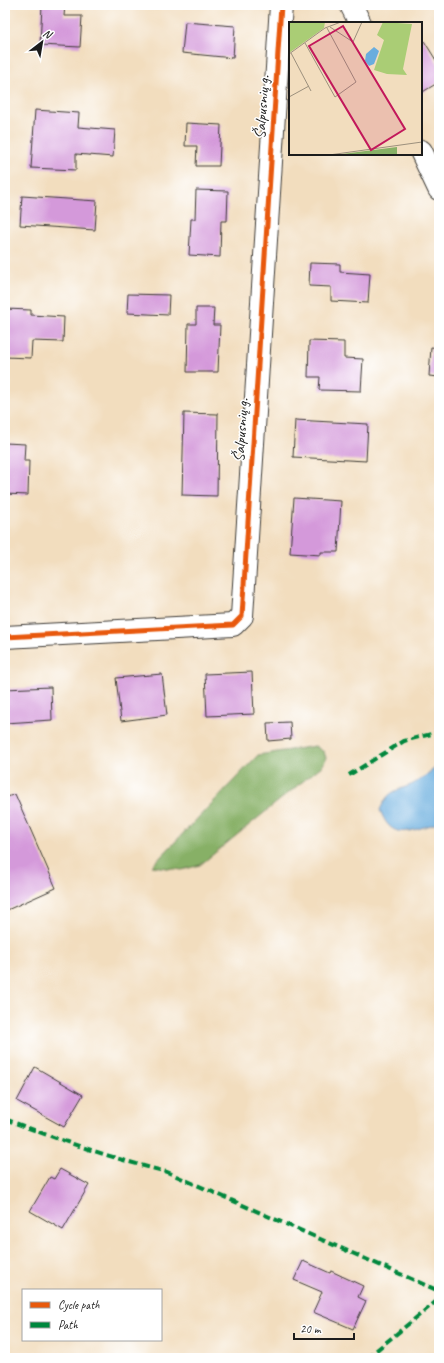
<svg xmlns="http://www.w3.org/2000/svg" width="444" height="1363" font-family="Caveat,sans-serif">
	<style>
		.forest { fill: #87b066; stroke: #526641 }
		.water { fill: #69adde; stroke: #42647d }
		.building { fill: #d499da }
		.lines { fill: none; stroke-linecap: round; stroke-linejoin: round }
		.minor-casing { stroke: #3c3934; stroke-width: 24 }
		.minor { stroke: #fff; stroke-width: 22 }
		.quiet { stroke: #00873e; stroke-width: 4; stroke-dasharray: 8 4; stroke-linecap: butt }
		.cycleway-casing { stroke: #fff; stroke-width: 8 }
		.cycleway { stroke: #e8590c; stroke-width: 5 }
		.labels { text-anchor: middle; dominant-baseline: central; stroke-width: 3; stroke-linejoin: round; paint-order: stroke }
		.street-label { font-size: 16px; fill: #1c1c1c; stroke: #fff }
		.inset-road { fill: none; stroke: #9c907d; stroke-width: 1 }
		.view { fill: #c2185b; fill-opacity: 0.15; stroke: #c2185b; stroke-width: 2 }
		.inset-edge { fill: none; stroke: #1c1c1c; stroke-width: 2 }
	</style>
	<rect width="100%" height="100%" fill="#fff"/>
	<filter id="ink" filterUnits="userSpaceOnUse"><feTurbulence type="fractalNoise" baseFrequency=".025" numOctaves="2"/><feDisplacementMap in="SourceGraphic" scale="8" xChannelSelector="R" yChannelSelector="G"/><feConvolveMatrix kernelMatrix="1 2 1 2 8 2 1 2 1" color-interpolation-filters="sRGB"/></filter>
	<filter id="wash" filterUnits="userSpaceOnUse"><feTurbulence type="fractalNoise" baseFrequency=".012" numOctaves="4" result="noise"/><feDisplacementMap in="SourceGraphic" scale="16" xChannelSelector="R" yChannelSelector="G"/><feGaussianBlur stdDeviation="0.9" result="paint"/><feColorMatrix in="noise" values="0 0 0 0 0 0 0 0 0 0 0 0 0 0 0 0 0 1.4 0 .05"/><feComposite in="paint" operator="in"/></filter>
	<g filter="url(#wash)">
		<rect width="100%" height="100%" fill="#f2ddbe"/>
		<path class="forest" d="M315 746 324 752 326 758 323 765 200 865 182 870 152 866 258 755Z"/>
		<path class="water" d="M439 765V822C433 825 427 826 421 828 399 835 389 833 380 810 389 789 395 792 413 784 422 779 431 771 439 765Z"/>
		<g id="blocks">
			<path class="building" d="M42 5H65L64 16H82L80 47 40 45Z
				M185 22 235 26 233 58 182 53Z
				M421 36 439 65V82L421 93Z
				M35 110 79 113 78 127 115 130 113 157 76 154V170L31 168Z
				M186 123 221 125 219 166H196L197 146H185Z
				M196 190 228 191 227 221H221L220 257 189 255 191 219H195Z
				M22 196 97 201 95 230 20 225Z
				M310 263 340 264V272L370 274 368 303 331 301V287L309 286Z
				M128 294 169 295 168 315 127 313Z
				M196 308H214L213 325H220L218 372H187L188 324H196Z
				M5 309 31 310V315L64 317 63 342 32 341 31 358 5 357Z
				M309 341 344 342V358L363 359 361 391 319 390 320 377H308Z
				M431 347 439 348V377L429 376Z
				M184 413 218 414 217 496 182 495Z
				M295 420 368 424 366 461 293 457Z
				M5 443 25 444 24 461H29L28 495 5 494Z
				M294 498 341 501 338 552H321V555L290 553Z
				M252 672 254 714 207 716 205 674Z
				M162 674 167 715 121 721 116 678Z
				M51 687 52 720 5 723V689Z
				M290 722 291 739 268 741 267 723Z
				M15 794 56 888 5 911V798Z
				M35 1067 83 1095 64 1127 17 1101Z
				M60 1169 89 1185 63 1230 30 1211 50 1177 54 1179Z
				M303 1261 330 1273 331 1271 363 1286 358 1297 366 1301 353 1329 313 1312 322 1292 294 1280Z"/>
		</g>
	</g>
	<g filter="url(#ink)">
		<use href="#blocks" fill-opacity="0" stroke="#3c3934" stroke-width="1"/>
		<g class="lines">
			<g class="minor-casing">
				<path id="minor" d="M351 5 360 23
					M421 151 439 189
					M5 637 233 625 242 616 281 5"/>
			</g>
			<use href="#minor" class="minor"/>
			<path class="quiet" d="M349 775 404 741 439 732
				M5 1119C59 1140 111 1158 167 1172L439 1291
				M367 1358 439 1299"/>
			<g class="cycleway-casing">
				<path id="cycleway" d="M5 637 233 625 242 616 281 5"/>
			</g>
			<use href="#cycleway" class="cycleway"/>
		</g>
	</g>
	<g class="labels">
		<g class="street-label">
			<text transform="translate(262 107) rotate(-86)">Šalpusnių g.</text>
			<text transform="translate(241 430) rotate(-86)">Šalpusnių g.</text>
		</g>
	</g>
	<g transform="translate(289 22)">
		<rect width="133" height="133" fill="#f2ddbe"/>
		<path d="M0 0H36L35 6 0 31ZM94 0 123 2 114 47 118 53 98 52 85 48 95 18 88 13Z" fill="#aacd75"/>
		<path d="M108 125V133H53V132Z" fill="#87b066"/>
		<path d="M85 25 90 29 85 42 80 44 76 39 77 32Z" fill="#69adde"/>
		<path class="inset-road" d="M41 5 64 20 73 0M16 21 46 75 67 60 38 6M2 31 22 69M0 32 36 6 52 0M0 75 20 64M40 133 133 120"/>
		<path class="view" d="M54 4 116 107 82 128 20 24Z"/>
		<rect width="133" height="133" class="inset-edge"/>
	</g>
	<rect width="444" height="1363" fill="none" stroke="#fff" stroke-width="20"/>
	<rect x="22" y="1289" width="140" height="52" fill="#ffffff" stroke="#a4a4a4"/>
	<rect x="30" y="1302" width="20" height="6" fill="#e8590c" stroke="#a4a4a4"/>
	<text x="58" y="1309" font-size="12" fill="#1c1c1c">Cycle path</text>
	<rect x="30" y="1322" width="20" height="6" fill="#00873e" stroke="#a4a4a4"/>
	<text x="58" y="1329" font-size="12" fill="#1c1c1c">Path</text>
	<g transform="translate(42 42) rotate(31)" stroke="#ffffff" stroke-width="3" paint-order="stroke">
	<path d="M0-3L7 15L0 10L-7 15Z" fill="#1c1c1c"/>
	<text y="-6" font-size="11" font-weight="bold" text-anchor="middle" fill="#1c1c1c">N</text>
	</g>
	<path d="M294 1333v6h60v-6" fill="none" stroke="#1c1c1c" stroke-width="2"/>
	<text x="300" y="1333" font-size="12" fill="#1c1c1c" stroke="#ffffff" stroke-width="3" paint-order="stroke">20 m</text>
</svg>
